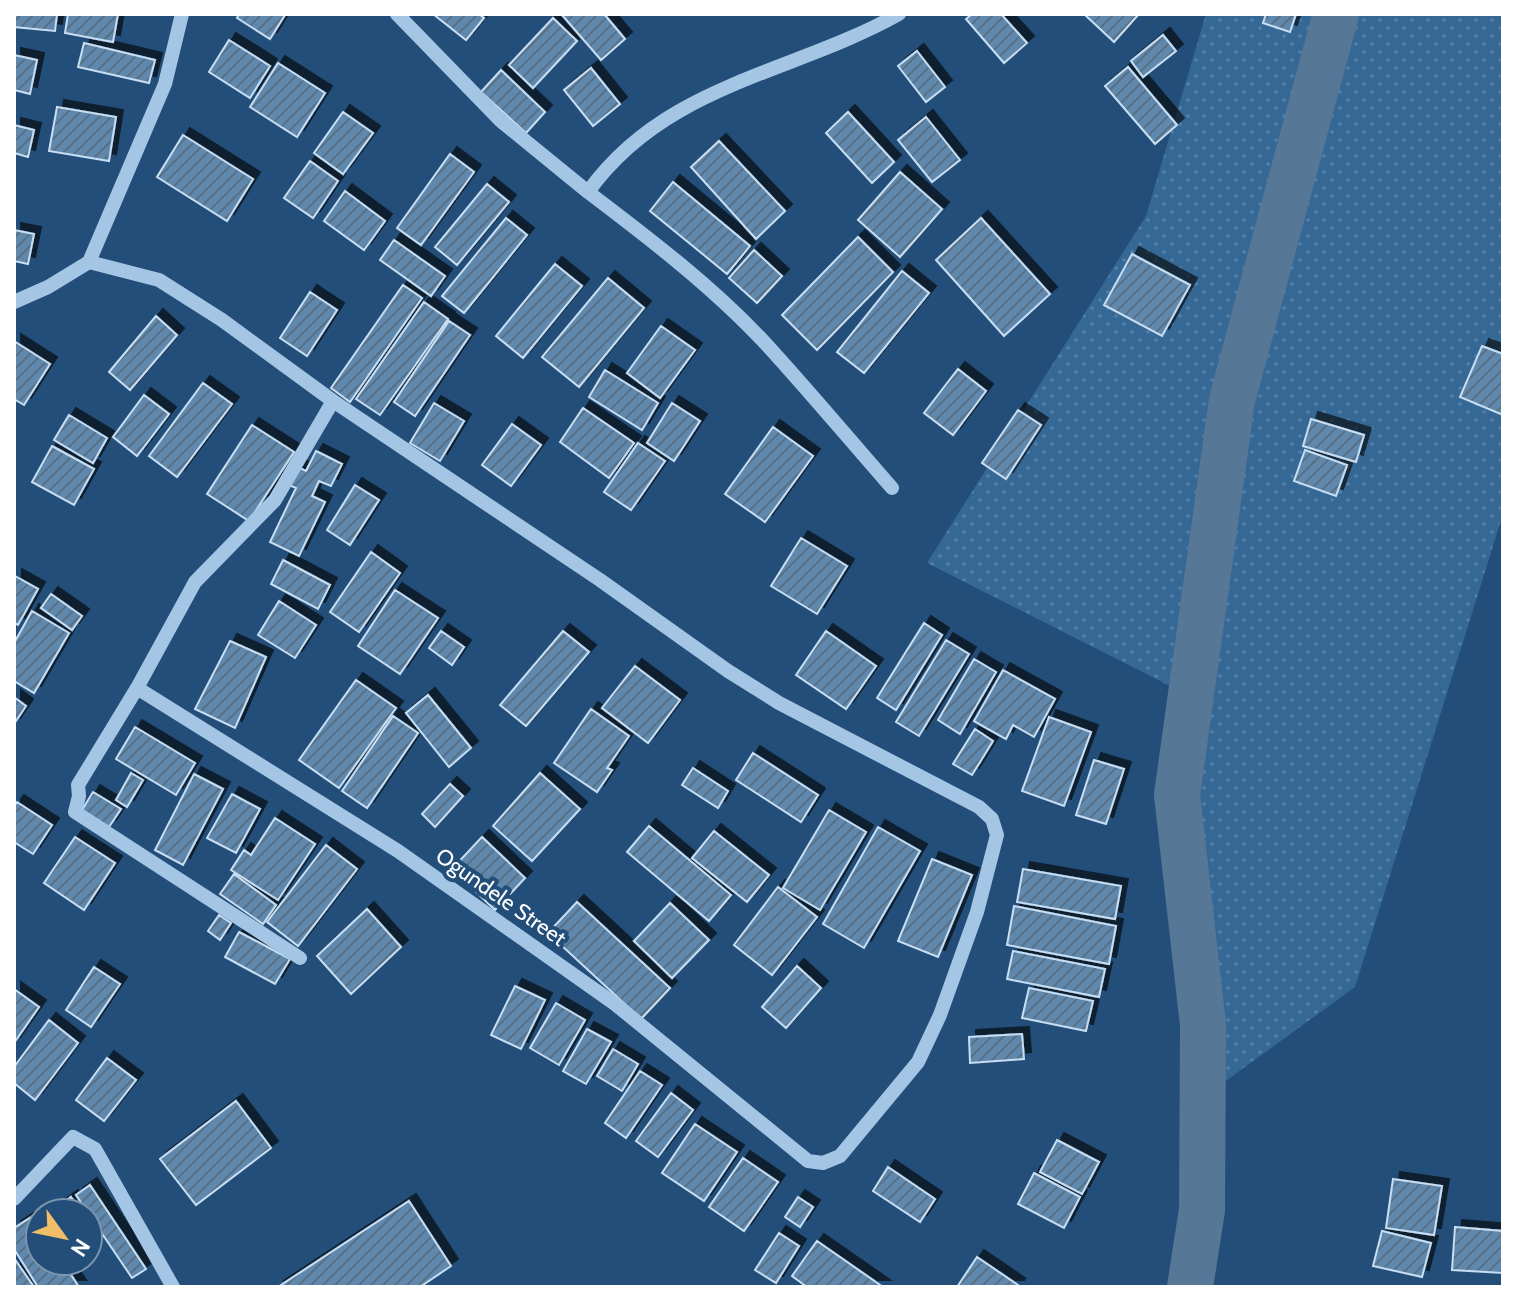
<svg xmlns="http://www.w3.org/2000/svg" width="1517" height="1301" font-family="Cabin,sans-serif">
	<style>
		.grass { fill: url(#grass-dots) }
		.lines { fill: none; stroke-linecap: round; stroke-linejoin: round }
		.river { stroke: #577797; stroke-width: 46 }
		.building { fill: url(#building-hatch); stroke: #c7def3; stroke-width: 2; filter: url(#shadow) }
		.minor { stroke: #a4c6e4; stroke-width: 14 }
		.labels { text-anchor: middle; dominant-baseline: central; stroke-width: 8; stroke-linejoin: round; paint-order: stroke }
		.street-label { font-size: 22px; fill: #fff; stroke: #234e79 }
	</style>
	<defs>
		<pattern id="grass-dots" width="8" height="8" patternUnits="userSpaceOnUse" patternTransform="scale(2)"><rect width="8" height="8" fill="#366896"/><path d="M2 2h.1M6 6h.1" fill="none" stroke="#547fa6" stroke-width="1.8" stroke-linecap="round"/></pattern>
		<pattern id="building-hatch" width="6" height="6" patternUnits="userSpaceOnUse" patternTransform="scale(2)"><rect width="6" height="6" fill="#6088ad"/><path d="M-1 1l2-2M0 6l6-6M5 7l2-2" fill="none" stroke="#587086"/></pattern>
		<filter id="shadow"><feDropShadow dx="7" dy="-7" stdDeviation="0" flood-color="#0009"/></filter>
	</defs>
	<rect width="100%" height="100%" fill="#234e79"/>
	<path class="grass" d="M1206 14H1503V514L1355 987 1190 1107V696L927 563 1146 216Z"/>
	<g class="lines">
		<path class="river" d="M1190 1287 1202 1210 1203 1025 1177 795 1232 400 1336 14"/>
	</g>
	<path class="building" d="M14 14H57L55 31 14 27Z
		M68 14H118L113 42 65 33Z
		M239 14H284L285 15 270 39 237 18Z
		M433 14H479L484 18 466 40Z
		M604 14 625 39 601 60 562 15Z
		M972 14H1001L1027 43 1004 63 966 19Z
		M1084 14H1139L1114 42Z
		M1266 14H1296L1290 32 1263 23Z
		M553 18 577 41 533 88 509 65Z
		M1163 35 1176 51 1143 77 1131 61Z
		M229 40 270 66 250 98 209 72Z
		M84 43 155 60 149 83 78 67Z
		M917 51 945 87 926 102 898 66Z
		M14 55 37 60 30 94 14 90Z
		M278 63 325 93 297 137 250 107Z
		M1128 67 1177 125 1155 144 1105 86Z
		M591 68 620 104 593 126 564 90Z
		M501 70 545 112 526 133 481 92Z
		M57 107 116 117 109 161 49 151Z
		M343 112 373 133 343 174 314 153Z
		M848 112 894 162 872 183 826 133Z
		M926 117 960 160 932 182 898 140Z
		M14 125 34 130 28 157 14 153Z
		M183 135 253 179 227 221 157 177Z
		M719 141 785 211 756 239 691 167Z
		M450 154 474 172 421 245 397 228Z
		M310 161 338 181 313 218 284 198Z
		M900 172 942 209 900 257 858 220Z
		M673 182 750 246 727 274 650 211Z
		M487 184 509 202 457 265 435 247Z
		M345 191 385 221 364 250 324 221Z
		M506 218 527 235 464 313 442 296Z
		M981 218 1050 294 1004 336 936 260Z
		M14 230 34 234 28 264 14 261Z
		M858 237 893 272 817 350 782 315Z
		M394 240 445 276 431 296 380 260Z
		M754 250 782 276 757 303 729 278Z
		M1132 254 1190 285 1162 336 1104 305Z
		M555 264 582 286 523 358 496 336Z
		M902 271 929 293 864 373 837 352Z
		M608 278 644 308 579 387 542 357Z
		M403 285 422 298 350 402 331 388Z
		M310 292 337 310 307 356 280 338Z
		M424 302 448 319 380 415 356 399Z
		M156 316 177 335 130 390 109 372Z
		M449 321 470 335 415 416 394 402Z
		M661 326 695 350 660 398 627 373Z
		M14 341 50 364 24 405 14 399Z
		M1482 346 1503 354V415L1460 397Z
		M958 369 986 391 953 435 924 413Z
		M605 370 658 403 642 430 589 397Z
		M203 383 232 404 177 477 149 456Z
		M144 395 169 414 137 456 113 437Z
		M434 403 464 421 440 461 410 443Z
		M672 403 700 421 674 461 647 443Z
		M583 408 634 443 609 478 560 442Z
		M1018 410 1041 425 1006 479 982 463Z
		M69 415 107 438 93 463 54 440Z
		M1311 419 1364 435 1356 462 1303 446Z
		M512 424 541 445 511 486 482 465Z
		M252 425 294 452 249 521 207 494Z
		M773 427 813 456 765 522 725 494Z
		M638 443 665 461 631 510 604 492Z
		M52 446 94 469 74 505 32 482Z
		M1305 450 1347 465 1336 496 1294 481Z
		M316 451 342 464 331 486 319 481 312 496 325 502 299 556 270 542 296 488 289 485 298 467 306 471Z
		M355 485 379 500 350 545 327 530Z
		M801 538 847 566 817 614 771 586Z
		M371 552 400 573 359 632 330 612Z
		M283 560 330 585 318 609 271 584Z
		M15 576 38 589 18 625 14 623Z
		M395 590 438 618 400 674 358 646Z
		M51 594 82 616 72 630 41 608Z
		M279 601 316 625 295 658 258 635Z
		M32 611 69 633 34 693 14 681V643Z
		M924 623 942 635 896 710 877 698Z
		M441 631 464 647 452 665 429 648Z
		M563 631 589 652 526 726 500 705Z
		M826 631 876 666 846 709 796 675Z
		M946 640 969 654 919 736 896 722Z
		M230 641 266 657 235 728 195 709Z
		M974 659 996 672 960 734 938 720Z
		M635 666 680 700 648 743 602 708Z
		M1003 670 1055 699 1034 737 1013 725 1006 739 974 721Z
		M356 680 396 708 339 788 299 760Z
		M428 695 471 748 449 767 406 713Z
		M14 697 26 706 14 724Z
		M591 709 629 736 607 768 612 770 597 792 554 763Z
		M393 716 418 733 367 808 342 791Z
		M1049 717 1091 732 1064 806 1022 791Z
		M135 727 195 763 176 795 116 759Z
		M975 729 993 741 972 775 953 764Z
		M753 753 818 795 801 822 736 780Z
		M1094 760 1124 769 1106 824 1076 815Z
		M693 768 728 791 718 808 682 785Z
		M131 773 143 780 127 807 116 800Z
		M540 773 580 809 532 861 493 826Z
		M194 774 223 789 183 865 155 850Z
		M450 784 463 796 435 827 422 814Z
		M93 792 121 809 109 827 82 810Z
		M232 794 260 809 236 853 207 838Z
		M17 802 52 825 33 854 14 842V806Z
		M829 810 866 832 820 910 783 888Z
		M275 818 315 844 278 900 231 870 244 850 251 855Z
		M649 826 731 895 709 921 627 852Z
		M878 827 920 851 864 948 823 924Z
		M714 831 769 875 747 902 692 858Z
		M75 837 115 863 84 910 44 883Z
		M482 837 525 878 495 910 452 869Z
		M326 845 357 869 298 946 267 922Z
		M932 859 972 875 938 957 898 941Z
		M1023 869 1121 886 1115 919 1017 902Z
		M234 874 276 905 263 924 220 894Z
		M778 887 817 917 772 975 734 945Z
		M577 902 670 988 641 1019 548 933Z
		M670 903 709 940 672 978 634 941Z
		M1014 906 1116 926 1109 964 1007 945Z
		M367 909 401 947 351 994 317 956Z
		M219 915 231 923 220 940 208 931Z
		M239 932 290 959 275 984 225 957Z
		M1013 951 1105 969 1099 997 1007 979Z
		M797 966 821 988 786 1028 762 1007Z
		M94 967 120 984 91 1027 66 1010Z
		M515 986 545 1000 521 1049 491 1035Z
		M1029 988 1093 1001 1086 1031 1022 1018Z
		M14 989 39 1007 14 1043Z
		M556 1003 585 1020 559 1065 530 1048Z
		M49 1020 78 1043 35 1100 14 1083V1067Z
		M587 1029 611 1042 586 1084 563 1071Z
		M1022 1034 1024 1059 970 1063 969 1037Z
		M613 1049 638 1064 622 1091 597 1076Z
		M107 1058 136 1080 104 1121 76 1100Z
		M640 1071 662 1085 626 1138 605 1123Z
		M671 1093 693 1110 658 1157 636 1141Z
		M236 1101 271 1148 196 1205 160 1159Z
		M695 1124 737 1152 704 1201 662 1173Z
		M1057 1140 1099 1162 1082 1194 1040 1172Z
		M743 1158 778 1182 744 1231 709 1207Z
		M888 1167 935 1199 920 1222 873 1191Z
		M1034 1173 1080 1197 1064 1228 1018 1204Z
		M1393 1179 1442 1186 1434 1235 1386 1228Z
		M90 1185 146 1269 132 1278 76 1195Z
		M71 1197 83 1213H65L59 1206Z
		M798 1197 813 1207 800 1227 785 1217Z
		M409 1201 451 1266 420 1287H278Z
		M33 1216 40 1227V1261H62L79 1287H38L14 1249V1228Z
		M1455 1227 1503 1231V1273L1452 1270Z
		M1382 1231 1431 1243 1422 1277 1373 1266Z
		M779 1233 799 1246 776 1283 755 1270Z
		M817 1241 883 1287H807L792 1276Z
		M977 1257 1018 1285 1017 1287H957Z
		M14 1258 34 1287H14Z"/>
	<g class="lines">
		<path class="minor" d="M397 14 501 121 588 192C665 84 792 74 899 14
			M588 192C650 239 713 287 766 344 809 391 850 440 892 488
			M89 262 159 280 222 320 333 401 600 580 728 671 779 703 979 807 992 819 997 835 977 912 940 1015 918 1062 840 1156 823 1163 808 1161 615 1004 398 851 137 688
			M14 302 48 287 89 262 165 84 182 14
			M300 958 75 812 79 796 78 785 137 688 195 582 275 500 333 401
			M14 1199 73 1137 95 1149 173 1287"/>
	</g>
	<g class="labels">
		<g class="street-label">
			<text transform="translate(501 897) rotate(35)">Ogundele Street</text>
		</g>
	</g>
	<rect width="1517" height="1301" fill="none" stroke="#ffffff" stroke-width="32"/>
	<g transform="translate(64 1237) rotate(123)"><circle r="38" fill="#234e79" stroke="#7b95af" stroke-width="2"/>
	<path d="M0-6L14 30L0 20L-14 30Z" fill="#efbe67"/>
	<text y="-12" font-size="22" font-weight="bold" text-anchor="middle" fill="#ffffff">N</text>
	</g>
</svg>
